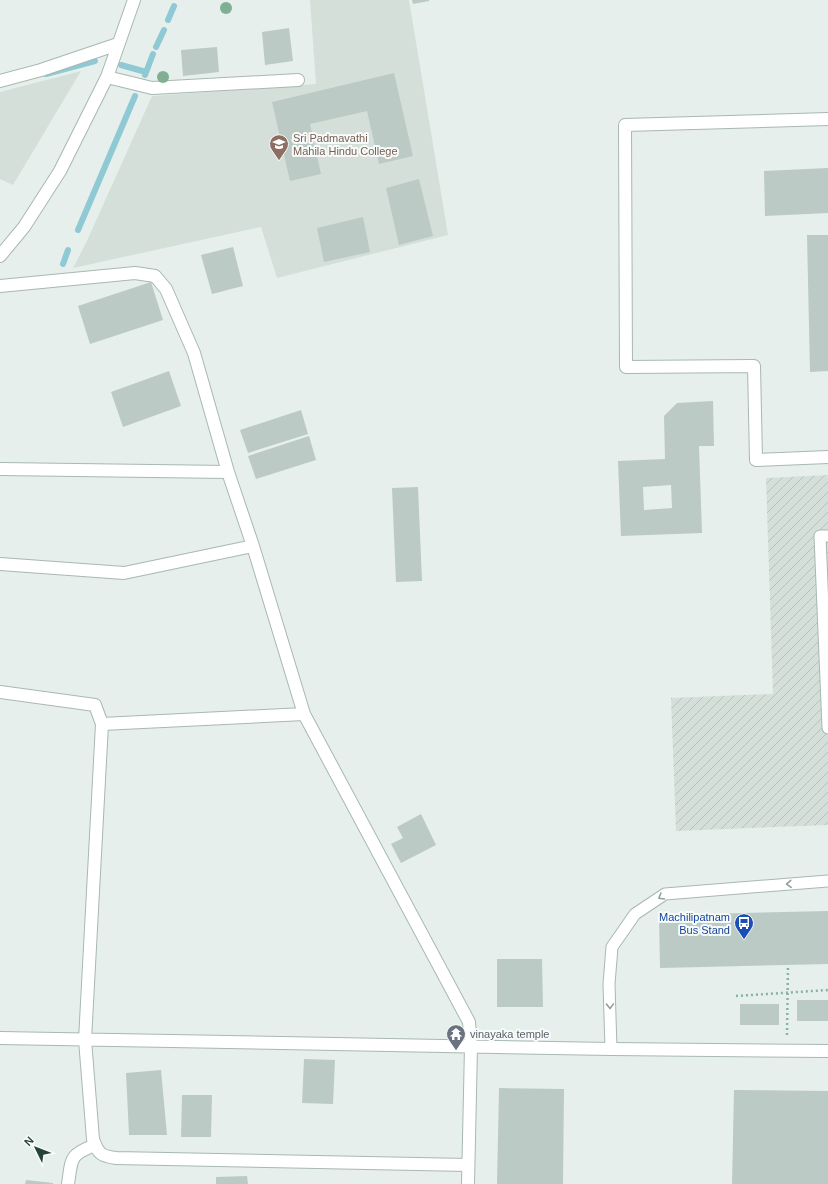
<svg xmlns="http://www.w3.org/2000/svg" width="828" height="1184" font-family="Helvetica,sans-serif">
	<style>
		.built { fill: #d4dfda }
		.industrial { fill: url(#industrial-furrows) }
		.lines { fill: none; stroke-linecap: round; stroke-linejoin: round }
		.stream { stroke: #8ec9d4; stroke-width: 6 }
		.building { fill: #bbcac4; fill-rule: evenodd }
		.service-casing { stroke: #a8b8b2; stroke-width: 13 }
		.minor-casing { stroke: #a8b8b2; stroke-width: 14 }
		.path { stroke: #86b3a5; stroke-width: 2.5; stroke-dasharray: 2 3; stroke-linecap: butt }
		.service { stroke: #fff; stroke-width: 11 }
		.minor { stroke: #fff; stroke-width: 12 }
		.tree { fill: #80af93 }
		.oneway { stroke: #92a09c }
		.labels { text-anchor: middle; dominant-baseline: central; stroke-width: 4; stroke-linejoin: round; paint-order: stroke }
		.education-label { font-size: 11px; fill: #785e54; stroke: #f7fbf9; text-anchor: start }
		.transit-label { font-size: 11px; fill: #164399; stroke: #f7fbf9; text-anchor: end }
		.worship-label { font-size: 11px; fill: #5b616d; stroke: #f7fbf9; text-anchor: start }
	</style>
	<defs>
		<pattern id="industrial-furrows" width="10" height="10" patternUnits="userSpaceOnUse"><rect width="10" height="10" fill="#d4dfda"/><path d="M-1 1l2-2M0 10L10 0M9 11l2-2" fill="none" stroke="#b6c1bc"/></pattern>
	</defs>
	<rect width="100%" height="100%" fill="#e6efeb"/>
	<path class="built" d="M310 0H409L448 235 277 278 261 227 73 268 86 243 152 96 316 84Z
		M81 71 13 185 0 179V92Z"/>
	<path class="industrial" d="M828 475V825L676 831 671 698 773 694 766 478Z"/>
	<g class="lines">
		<path class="stream" d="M168 20 174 6
			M156 47 164 30
			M121 65 146 72
			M46 74 95 61
			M145 75 153 54
			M78 230 135 96
			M63 264 68 250"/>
	</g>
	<path class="building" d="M412 0H429V1L413 4Z
		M289 28 293 61 265 65 262 32Z
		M217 47 219 72 183 76 181 50Z
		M394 73 413 156 379 164 367 111 310 124 321 174 290 181 272 102Z
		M828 168V213L765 216 764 171Z
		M419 179 433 236 399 245 386 188Z
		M363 217 370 252 324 262 317 228Z
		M807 235H828V371L810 372Z
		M233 247 243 286 212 294 201 255Z
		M151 282 163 320 90 344 78 306Z
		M169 371 181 406 123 427 111 392Z
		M713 401 714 446H699L702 533 621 536 618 461 665 459 664 416 677 403ZM671 485 672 508 644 510 643 487Z
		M301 410 308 434 248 453 240 430Z
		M309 436 316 460 256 479 248 456Z
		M418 487 422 581 396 582 392 488Z
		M421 814 436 845 401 863 391 844 403 838 397 827Z
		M828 911V964L660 968 659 915Z
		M497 959H542L543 1007H497Z
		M797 1000H828V1021H797Z
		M740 1004H779V1025H740Z
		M304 1059 335 1060 333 1104 302 1103Z
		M161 1070 167 1135H129L126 1073Z
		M499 1088 564 1089 563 1184H497Z
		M734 1090 828 1091V1184H732Z
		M182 1095H212L211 1137H181Z
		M247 1176 248 1184H216V1177Z
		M26 1180 53 1183V1184H25Z"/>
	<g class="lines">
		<g class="service-casing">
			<path id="service" d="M828 536H820L828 728
				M611 1049 609 984 612 947 635 914 665 894 828 881"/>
		</g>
		<g class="minor-casing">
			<path id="minor" d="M107 77 152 88 298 80
				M0 81 41 70 118 44
				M828 119 625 125 626 367 754 366 756 460 828 457
				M0 256 24 227 60 171 107 77 134 0
				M0 286 135 273 155 276 166 289 194 353 228 472 253 546 304 714
				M0 469 228 472
				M0 564 124 573 253 546
				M0 692 95 705 102 724
				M0 1038 611 1049 828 1051
				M68 1184C72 1158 69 1155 95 1145
				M468 1184 471 1047 469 1022 304 714 102 724 85 1040 93 1139C98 1154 101 1156 116 1158L468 1165"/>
		</g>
		<path class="path" d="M736 996 828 990
			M787 1035 788 965"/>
		<use href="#service" class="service"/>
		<use href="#minor" class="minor"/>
	</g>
	<g class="tree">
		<circle cx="226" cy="8" r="6"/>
		<circle cx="163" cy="77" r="6"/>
	</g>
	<defs><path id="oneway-chevron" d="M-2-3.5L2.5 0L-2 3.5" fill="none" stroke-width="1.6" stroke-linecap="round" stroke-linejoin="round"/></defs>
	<g class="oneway">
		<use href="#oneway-chevron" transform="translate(789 884) rotate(176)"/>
		<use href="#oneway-chevron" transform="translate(661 897) rotate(149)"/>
		<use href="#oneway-chevron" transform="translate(610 1006) rotate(88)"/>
	</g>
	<defs>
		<g id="university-pin" transform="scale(1)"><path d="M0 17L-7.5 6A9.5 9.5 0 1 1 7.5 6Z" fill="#8d6e63" stroke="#f7fbf9"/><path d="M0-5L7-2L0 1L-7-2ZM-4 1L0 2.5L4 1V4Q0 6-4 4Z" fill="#fff"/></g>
		<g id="bus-pin" transform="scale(1)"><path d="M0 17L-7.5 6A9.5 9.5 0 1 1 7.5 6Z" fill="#1a4fb4" stroke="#f7fbf9"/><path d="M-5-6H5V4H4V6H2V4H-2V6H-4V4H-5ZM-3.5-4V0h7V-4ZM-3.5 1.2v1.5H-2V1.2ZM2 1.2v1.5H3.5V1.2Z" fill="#fff"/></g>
		<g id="temple-pin" transform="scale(1)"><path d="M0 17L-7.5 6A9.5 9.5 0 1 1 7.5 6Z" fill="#6b7280" stroke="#f7fbf9"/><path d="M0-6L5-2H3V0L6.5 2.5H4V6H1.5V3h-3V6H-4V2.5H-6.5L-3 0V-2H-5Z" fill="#fff"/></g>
	</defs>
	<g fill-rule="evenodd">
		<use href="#university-pin" x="279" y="144"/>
		<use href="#bus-pin" x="744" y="923"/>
		<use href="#temple-pin" x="456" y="1034"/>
	</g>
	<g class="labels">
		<g class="education-label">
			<text x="293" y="138">Sri Padmavathi<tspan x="293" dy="13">Mahila Hindu College</tspan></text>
		</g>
		<g class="transit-label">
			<text x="730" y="917">Machilipatnam<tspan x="730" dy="13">Bus Stand</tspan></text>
		</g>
		<g class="worship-label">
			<text x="470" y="1034">vinayaka temple</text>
		</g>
	</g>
	<g transform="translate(36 1148) rotate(313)" stroke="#f7fbf9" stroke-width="3" paint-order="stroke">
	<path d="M0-3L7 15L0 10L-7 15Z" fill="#24423a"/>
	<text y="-6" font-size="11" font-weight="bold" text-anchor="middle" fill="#24423a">N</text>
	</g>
</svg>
